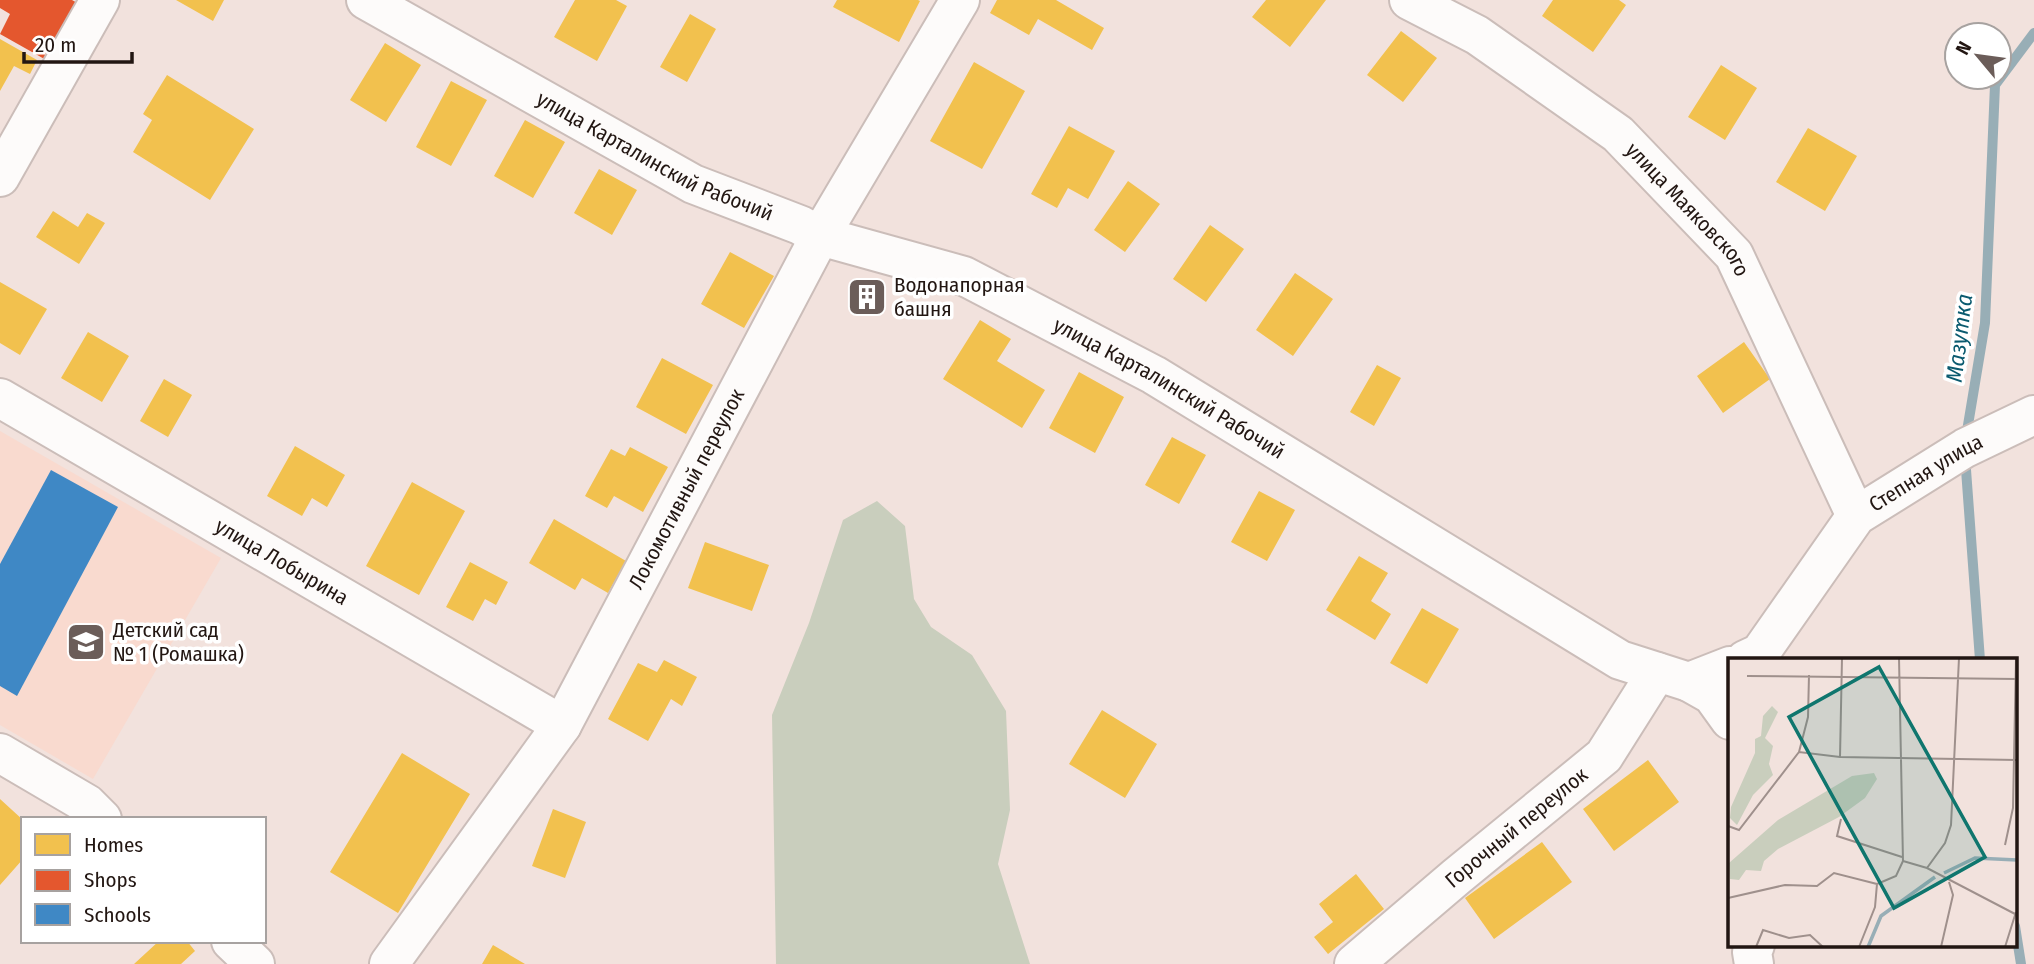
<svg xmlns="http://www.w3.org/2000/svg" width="2034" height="964" font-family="'Fira Sans Condensed',sans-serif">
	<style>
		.built { fill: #f9dacf }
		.green { fill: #c9cebd }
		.homes { fill: #f2c14e }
		.shops { fill: #e4572e }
		.schools { fill: #3f88c5 }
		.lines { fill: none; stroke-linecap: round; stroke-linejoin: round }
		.stream { stroke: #98aeb6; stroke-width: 10 }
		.building { fill: #d3c9ce }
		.minor-casing { stroke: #cbbdb9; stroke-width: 42 }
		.minor { stroke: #fdfbfa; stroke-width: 38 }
		.labels { text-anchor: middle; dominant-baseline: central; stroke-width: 7; stroke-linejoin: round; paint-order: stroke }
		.street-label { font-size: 21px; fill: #221612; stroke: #fff }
		.poi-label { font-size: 21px; fill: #221612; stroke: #fff; text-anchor: start }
		.water-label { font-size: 23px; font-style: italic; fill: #0a5a6f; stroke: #fff }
		.inset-river { fill: none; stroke: #98aeb6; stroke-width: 3.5 }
		.inset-road { fill: none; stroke: #9f908c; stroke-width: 2 }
		.view { fill: #0f766e; fill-opacity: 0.15; stroke: #0f766e; stroke-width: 3.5 }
		.inset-edge { fill: none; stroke: #221612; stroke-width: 3.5 }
	</style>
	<rect width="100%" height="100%" fill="#f2e2dd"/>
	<path class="built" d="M0 431 221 558 93 779 0 725Z"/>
	<path class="green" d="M877 501 905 526 914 599 931 627 972 655 1006 711 1010 810 998 864 1030 964H776L772 715 809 623 843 520Z"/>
	<path class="homes" d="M176 0H224L213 21Z
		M575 0H616L627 6 597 61 554 37Z
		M837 0H918L920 1 899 42 833 7Z
		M997 0H1056L1104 28 1092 50 1038 19 1029 35 990 13Z
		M1266 0H1326L1290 47 1252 17Z
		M1553 0H1619L1626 5 1593 52 1542 16Z
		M690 14 716 29 687 82 660 67Z
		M1401 31 1437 58 1403 102 1367 75Z
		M0 39 37 60 30 74 14 66 0 91Z
		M385 43 421 65 386 122 350 100Z
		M974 62 1025 91 982 169 930 141Z
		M1721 65 1757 88 1725 140 1688 117Z
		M167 75 254 129 210 200 133 152 152 120 143 114Z
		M451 81 487 100 451 166 416 147Z
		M525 120 565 142 533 198 494 176Z
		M1069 126 1115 151 1088 199 1068 188 1057 208 1031 194Z
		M1808 128 1857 156 1825 211 1776 182Z
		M599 169 637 190 612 235 574 213Z
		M1128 181 1160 204 1125 252 1094 230Z
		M53 211 78 227 87 213 105 223 79 264 36 237Z
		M1210 225 1244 249 1206 302 1173 279Z
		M730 252 774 276 744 328 701 304Z
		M1295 273 1333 299 1293 356 1256 330Z
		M0 282 47 309 20 355 0 343Z
		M980 320 1011 339 997 361 1045 390 1022 428 943 379Z
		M88 332 129 356 102 402 61 378Z
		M1744 342 1770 379 1723 413 1697 376Z
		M662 358 713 385 686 434 636 407Z
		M1377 365 1401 378 1374 426 1350 412Z
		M1079 372 1124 397 1095 453 1049 428Z
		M164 379 192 395 168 437 140 421Z
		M1172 437 1206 455 1179 504 1145 485Z
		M295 446 345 475 327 507 312 498 302 516 267 496Z
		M630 447 668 467 643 512 614 496 607 508 585 496 611 449 625 456Z
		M412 482 465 511 419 595 366 566Z
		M1259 491 1295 510 1267 561 1231 542Z
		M554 519 626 561 608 593 582 578 575 590 529 563Z
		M705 542 769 565 752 611 688 588Z
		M1359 556 1388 573 1371 601 1391 614 1375 640 1326 610Z
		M470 562 508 582 496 605 485 599 473 621 446 607Z
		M1422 608 1459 629 1427 684 1390 663Z
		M664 660 697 677 682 706 671 699 648 741 608 719 638 663 657 672Z
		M1102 710 1157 744 1125 798 1069 764Z
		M402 753 470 794 398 913 330 872Z
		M1648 760 1679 802 1614 851 1583 809Z
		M0 799 23 820V859L0 885Z
		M553 809 586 822 565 878 532 866Z
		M1542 842 1572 882 1494 939 1465 898Z
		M1356 874 1384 909 1328 954 1314 937 1333 922 1319 904Z
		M159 941H187L195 951 181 964H134Z
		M493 945 525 964H482Z"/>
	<path class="shops" d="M0 0H72L86 8 55 65 0 34 10 14 0 8Z"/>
	<path class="schools" d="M51 470 118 507 17 696 0 686V564Z"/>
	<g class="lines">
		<path class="stream" d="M1966 437 1985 323 1995 85 2034 33
			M1965 456 1980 660
			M2015 926 2021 964"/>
	</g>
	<path class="building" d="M848 297a19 19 0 1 1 38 0a19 19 0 1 1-38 0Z"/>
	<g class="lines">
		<g class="minor-casing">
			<g id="minor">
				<path id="s1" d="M366 0 693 184 800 225 820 236 964 276 1154 375 1620 660 1689 682 1730 666"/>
				<path id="s2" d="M1409 0 1477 35 1618 134 1734 255 1856 516"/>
				<path d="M0 177 100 0"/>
				<path id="s3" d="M0 398 562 725"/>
				<path id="s4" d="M1745 660 1760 653 1856 516 1965 448 2034 415"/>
				<path d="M1689 682 1712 695 1730 720"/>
				<path d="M0 753 87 804 102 819"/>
				<path d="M231 941 255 964"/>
				<path id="s5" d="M389 964 562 725 820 236 960 0"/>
				<path id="s6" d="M1354 964 1456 877 1604 756 1657 672"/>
				<path d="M1754 964 1752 952 1755 945"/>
			</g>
		</g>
		<use href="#minor" class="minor"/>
	</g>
	<defs>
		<g id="building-square" transform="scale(2.0125)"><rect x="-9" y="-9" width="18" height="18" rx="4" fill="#6b5d59" stroke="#fff"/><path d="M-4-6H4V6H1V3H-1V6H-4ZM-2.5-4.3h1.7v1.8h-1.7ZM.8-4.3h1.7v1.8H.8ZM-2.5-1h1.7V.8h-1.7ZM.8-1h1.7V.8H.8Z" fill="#fff"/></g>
		<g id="school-square" transform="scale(2.0125)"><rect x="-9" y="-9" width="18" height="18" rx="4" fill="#6b5d59" stroke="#fff"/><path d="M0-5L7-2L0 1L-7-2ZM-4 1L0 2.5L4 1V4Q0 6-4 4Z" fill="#fff"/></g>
	</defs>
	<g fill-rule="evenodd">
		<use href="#building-square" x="867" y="297"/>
		<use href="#school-square" x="86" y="642"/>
	</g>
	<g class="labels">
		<g class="street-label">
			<text stroke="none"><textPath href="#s1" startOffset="329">улица Карталинский Рабочий</textPath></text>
			<text stroke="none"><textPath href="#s2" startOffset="352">улица Маяковского</textPath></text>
			<text stroke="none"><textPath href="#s1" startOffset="896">улица Карталинский Рабочий</textPath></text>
			<text stroke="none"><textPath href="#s4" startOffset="266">Степная улица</textPath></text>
			<text stroke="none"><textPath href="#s5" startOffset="562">Локомотивный переулок</textPath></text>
			<text stroke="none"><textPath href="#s3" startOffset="326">улица Лобырина</textPath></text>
			<text stroke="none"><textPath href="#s6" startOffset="212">Горочный переулок</textPath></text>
		</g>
		<g class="poi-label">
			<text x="894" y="285">Водонапорная<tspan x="894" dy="24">башня</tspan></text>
			<text x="113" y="630">Детский сад<tspan x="113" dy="24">№ 1 (Ромашка)</tspan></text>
		</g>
		<g class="water-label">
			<text transform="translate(1959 338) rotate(-83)">Мазутка</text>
		</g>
	</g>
	<g transform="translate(1728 658)">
		<rect width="289" height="289" fill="#f2e2dd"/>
		<path d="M44 48 50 54 37 80 45 88 41 106 45 117 25 137 9 167 2 160 3 149 27 95V81L33 78 35 58ZM146 115 149 121 137 140 111 159 50 191 36 203 33 213 18 212 11 222 2 221 1 205 50 162 124 118Z" fill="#c9cebd"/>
		<path class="inset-river" d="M216 215 247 200 289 202M140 289 153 258 207 219"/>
		<path class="inset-road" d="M171 0 175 203 199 210 289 257M19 18 289 21M71 94 80 59 81 17M112 99 114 0M113 161 109 178 174 199M0 168 11 172 71 94 112 99 289 102M277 187 285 150 288 0M199 210 217 185 223 167 231 0M0 240 57 227 89 228 106 215 149 226M28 289 35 272 61 280 82 277 95 289M131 289 147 249 149 226 168 218 175 203M213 289 225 237 221 224M277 289 288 254"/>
		<path class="view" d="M151 9 257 199 166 250 61 59Z"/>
		<rect width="289" height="289" class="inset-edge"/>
	</g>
	<rect x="21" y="817" width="245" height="126" fill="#ffffff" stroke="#a7a2a0" stroke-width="2"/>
	<rect x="35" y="834" width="35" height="21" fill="#f2c14e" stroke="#a7a2a0" stroke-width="2"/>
	<text x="84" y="852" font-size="21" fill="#221612">Homes</text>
	<rect x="35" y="870" width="35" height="21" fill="#e4572e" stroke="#a7a2a0" stroke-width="2"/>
	<text x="84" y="887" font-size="21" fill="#221612">Shops</text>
	<rect x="35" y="904" width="35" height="21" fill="#3f88c5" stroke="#a7a2a0" stroke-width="2"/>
	<text x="84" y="922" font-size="21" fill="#221612">Schools</text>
	<g transform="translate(1978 56) rotate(299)"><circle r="33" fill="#ffffff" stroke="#a7a2a0" stroke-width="2"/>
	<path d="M0-5L12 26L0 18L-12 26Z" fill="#6b5d59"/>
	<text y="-10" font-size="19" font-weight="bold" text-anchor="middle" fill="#221612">N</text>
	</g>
	<path d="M24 52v10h108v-10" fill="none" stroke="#221612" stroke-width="3.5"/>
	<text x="35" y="52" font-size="21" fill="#221612" stroke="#ffffff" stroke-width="5" paint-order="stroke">20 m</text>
</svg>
